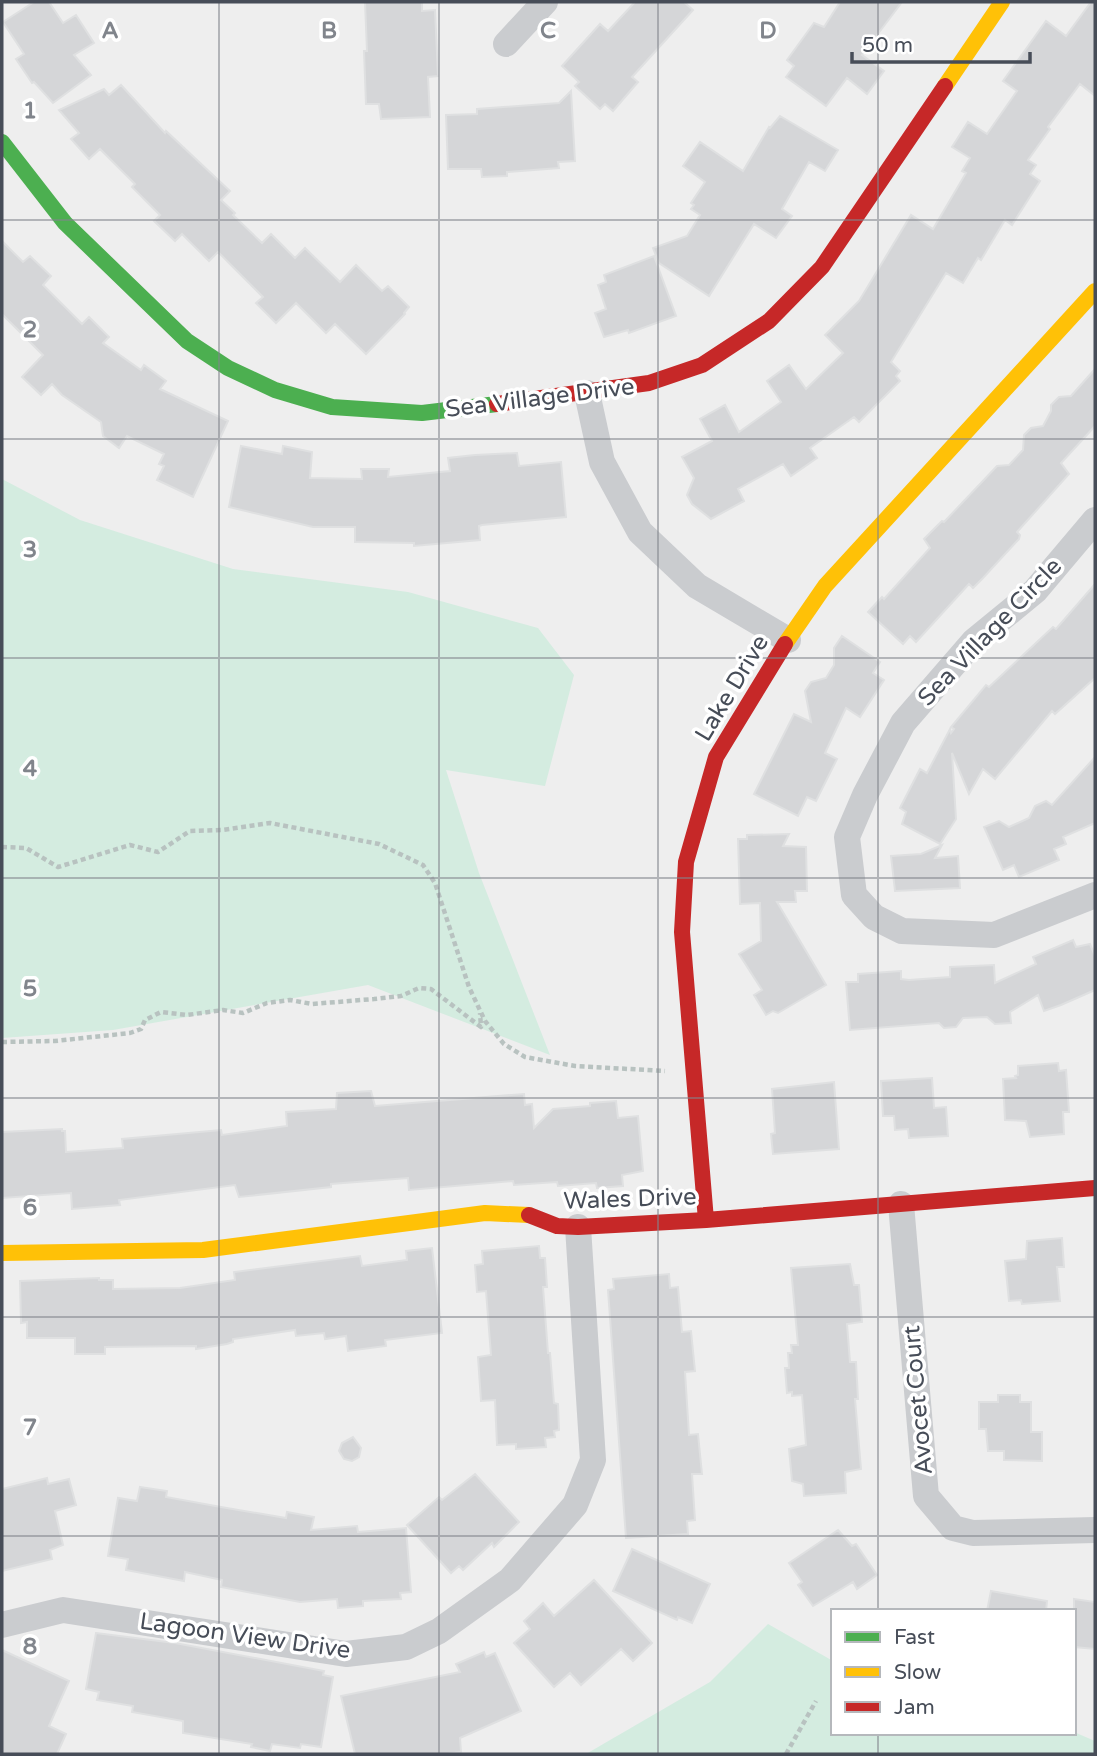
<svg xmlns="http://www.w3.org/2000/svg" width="1097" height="1756" font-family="'Varela Round',sans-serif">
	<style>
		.green { fill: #d4ece0 }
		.building { fill: #d5d6d8; stroke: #dfe0e1; stroke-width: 2 }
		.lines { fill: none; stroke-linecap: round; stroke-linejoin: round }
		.path { stroke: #b8c2c0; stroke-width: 4.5; stroke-dasharray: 5 3.5; stroke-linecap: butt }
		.street { stroke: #cacccf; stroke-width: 26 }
		.fast { stroke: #4caf50; stroke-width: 16 }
		.slow { stroke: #ffc107; stroke-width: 16 }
		.jam { stroke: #c62828; stroke-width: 16 }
		.grid { fill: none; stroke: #81858c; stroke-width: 2; stroke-opacity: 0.55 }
		.labels { text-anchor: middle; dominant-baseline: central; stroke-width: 7; stroke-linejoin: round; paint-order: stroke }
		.street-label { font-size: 24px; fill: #474d58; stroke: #fff }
		.grid-label { font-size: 23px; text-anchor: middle; font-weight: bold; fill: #81858c; stroke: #fff; stroke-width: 7; stroke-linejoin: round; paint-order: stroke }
	</style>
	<rect width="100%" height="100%" fill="#eee"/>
	<path class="green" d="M2 479 80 520 233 569 408 592 538 628 574 675 545 786 446 770 479 873 550 1055 368 985 113 1030 2 1038Z
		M768 1624 833 1661V1733L1074 1732 1095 1741V1754H586L710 1682Z"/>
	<path class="building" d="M34 2H49L63 23 76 15 94 43 74 55 91 75 53 103 34 82 32 83 16 59 24 54 3 22Z
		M365 2H422V11L435 10 438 76 428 77 430 117 381 119 379 104H366L364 51H367Z
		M635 2H684L693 10 632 77 638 82 613 111 605 104 600 109 575 86 579 82 562 66 600 24 608 31Z
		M840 2H902L862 55 884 71 867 94 847 78 826 106 786 77 794 66 787 60 814 23 824 27Z
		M1091 2H1095V96L1080 84 1048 127 1050 129 1028 160 1036 165 1030 174 1040 181 1012 225 1005 220 981 260 978 258 963 283 946 273 891 362 900 371 896 376 900 381 859 422 854 417 810 448 817 458 791 476 783 464 738 489 744 501 711 519 692 504 687 495 694 478 682 457 712 441 700 419 725 405 739 432 781 402 767 381 789 365 806 389 843 353 825 335 859 301 911 215 933 229 966 173 962 171 970 158 952 147 968 122 987 134 1017 91 1003 81 1046 21 1066 36Z
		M121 85 165 133 166 131 230 191 221 200 235 213 233 215 262 243 271 234 295 258 305 248 340 282 356 265 382 291 388 286 409 307 404 313 405 314 366 354 335 324 326 333 296 303 276 323 256 303 263 297 218 252 209 261 182 234 175 241 154 221 160 215 132 187 135 184 100 149 89 159 71 139 79 133 59 110 104 89 109 95Z
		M571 91 575 161 558 162 559 168 507 172V176L482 177 481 169H448L446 115 477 114V109L559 103Z
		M780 116 838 150 825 171 809 162 782 209 792 216 776 238 754 224 709 296 659 263 653 248 687 236 700 215 691 209 694 205 691 203 705 182 683 166 700 142 743 171 769 127 770 128Z
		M2 241 23 262 30 256 51 276 43 285 82 324 89 317 109 337 103 343 141 370 144 365 166 381 160 389 228 421 193 497 157 480 164 466 159 464 164 454 127 436 119 448 103 436 101 422 62 395 52 384 41 395 22 377 43 355 2 314Z
		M654 256 676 316 629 333 628 330 604 337 595 313 606 309 598 285 606 282 604 275Z
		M1095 369V426L1061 463 1069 474 1017 532 1020 535 1019 539 983 578 973 588 969 584 916 642 910 636 903 644 868 612 882 597 884 599 930 548 924 539 942 521 944 522 997 466 1009 465 1023 450 1024 435 1031 428 1043 426 1051 411V405L1059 397 1071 396Z
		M241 446 282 454 283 446 312 452 310 478 362 479 361 469H389L388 477 450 471 448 458 475 455 517 453 519 466 561 462 566 517 482 525 479 526 480 540 414 546V543L355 542V527H313L229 507Z
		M1095 584V678L1055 714 1052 711 995 779 983 769 969 794 952 753 956 819 940 844 902 824 906 812 900 808 920 769 927 773 950 729 951 733 954 729 951 727 986 685 989 687 1053 627 1056 629Z
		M842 636 880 662 873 673 884 680 860 717 846 708 825 753 837 759 816 801 807 797 798 816 754 794 794 714 811 722 805 691 811 682 826 678 834 665V648Z
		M1095 757V823L1063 837 1066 844 1054 849 1059 860 1019 877 1014 865 1003 870 984 827 999 821 1009 827 1029 818 1035 806 1046 801 1052 805Z
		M789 834 783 846 806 847 807 891H795L796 902H777L826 985 778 1013 773 1011 766 1015 754 995 762 990 739 954 761 941 760 903 740 904 738 839H747V835Z
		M942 845 935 858 958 856 960 888 895 891 891 856 921 854Z
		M1073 940 1076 947 1090 944 1095 956V990L1061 1005 1044 1011 1038 995 1010 1012 1011 1023 995 1024 987 1017 963 1018 956 1027 944 1028 939 1023 850 1030 846 982H858V974L901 971V979L909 980 950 977V967L994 965 995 983 1036 964 1033 957Z
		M1058 1063 1059 1071 1066 1070 1069 1112H1063L1064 1134 1030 1137 1026 1121 1005 1120 1003 1079 1016 1078 1015 1076 1018 1075V1066Z
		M932 1078 934 1108 946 1107 948 1136 909 1138 908 1129 895 1130 894 1116H883L881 1081Z
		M834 1082 839 1149 773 1154 771 1134 775 1133 772 1089Z
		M371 1091 375 1106 524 1094 525 1105 532 1104 534 1128 553 1109 590 1106V1103L616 1101 618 1118 638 1116 643 1171 622 1175 623 1186 597 1188 596 1183 558 1186 557 1182 514 1185 513 1181 409 1190 408 1178 331 1184V1187L239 1197 235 1185 119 1200 120 1205 72 1209 71 1193 2 1198V1132L62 1129V1131H65L66 1152 123 1148 122 1139 221 1130 222 1135 287 1126 286 1112 336 1109 337 1093Z
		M1062 1238 1064 1267H1057L1060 1301 1022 1304 1021 1300 1009 1301 1005 1261 1026 1259 1027 1241Z
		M539 1246 540 1258H545L547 1287H543L548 1353H550L554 1403 558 1404 559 1430 554 1431 555 1437 545 1438 546 1447 516 1449V1444L497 1445 495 1400 481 1401 478 1357 491 1355 486 1291 477 1292 475 1265 483 1264 482 1251Z
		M432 1248 442 1333 385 1340 386 1346 348 1351 346 1336 325 1339 324 1333 296 1336 295 1330 233 1339V1342L227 1344 196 1349V1346L105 1347V1354H75V1338H27V1322L21 1323 20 1281 99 1278V1280H113V1289L180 1288 235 1280 234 1272 360 1256 362 1266 407 1260 406 1251Z
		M850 1264 854 1285H859L862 1322 847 1324 850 1362H856L858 1399H855L861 1469 845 1472 846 1493 804 1496 803 1484 792 1481 789 1449 806 1445 802 1395 792 1396V1392L787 1393 785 1368H789L788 1353H792L791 1345H798L791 1268Z
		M669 1274 670 1288 678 1287 682 1332 691 1331 695 1371 685 1372 689 1435 698 1434 702 1474H692L695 1520 687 1521 688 1534 626 1538 608 1290 614 1289 613 1279Z
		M998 1395H1020V1402H1031V1432H1042V1461L1004 1460V1451H988L986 1429H979V1402H998Z
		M353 1437 361 1448 359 1457 352 1461 344 1459 339 1451 342 1443Z
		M475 1474 519 1522 494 1547 492 1543 463 1570 459 1566 451 1573 407 1525 439 1497 442 1500Z
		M47 1478 48 1484 69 1479 76 1505 55 1511 63 1545 50 1550 52 1559 2 1571V1489Z
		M140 1487 167 1491 166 1497 221 1507 286 1518 287 1512 314 1517 311 1530 357 1526 358 1532 406 1528 411 1592 400 1593 401 1599 363 1601V1606L338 1608 337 1599 300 1602 221 1587 222 1580 185 1572 184 1581 126 1570 128 1559 108 1556 118 1498 137 1501Z
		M838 1530 852 1546 856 1544 877 1575 857 1589 853 1582 813 1606 798 1585 802 1582 789 1563Z
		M632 1549 710 1584 692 1623 678 1617 677 1620 613 1591Z
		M594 1580 652 1643 633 1661 621 1649 581 1685 570 1673 554 1687 514 1643 530 1629 524 1621 543 1603 554 1616Z
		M991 1591 1047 1601 1046 1611H987Z
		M1074 1599 1095 1602V1649L1074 1647Z
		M96 1633 175 1643 324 1671 323 1675 333 1677 321 1747 301 1744 300 1748 272 1744 270 1751 251 1747 252 1744 183 1733V1721L132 1712 133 1706 97 1700 99 1692 86 1689Z
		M2 1650 69 1681 49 1726 66 1734 57 1754H2Z
		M484 1652 486 1657 495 1653 521 1711 460 1738 461 1752 447 1754H355L341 1696 460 1672 456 1664Z"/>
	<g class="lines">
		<path class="path" d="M2 847 26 848 58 867 130 845 158 852 190 831 222 830 270 823 379 844 423 865 435 883 469 987 485 1021 504 1044 525 1057 575 1066 665 1071
			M2 1042 55 1041 130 1033 141 1029 145 1020 161 1012 187 1015 223 1010 243 1013 267 1003 290 1000 312 1004 374 999 401 996 419 988 431 989 481 1027 480 1013
			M786 1754 816 1701"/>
		<path class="street" d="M506 44 545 2
			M587 393 602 462 640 532 697 586 788 640
			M1095 520 1035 591 974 641 903 723 865 795 847 837 854 895 874 917 902 931 994 935 1095 895
			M901 1204 926 1496 953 1528 973 1533 1095 1530
			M2 1625 63 1610 346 1654 406 1647 439 1631 510 1580 575 1505 593 1460 578 1227"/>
		<path class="fast" d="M2 142 65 223 187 341 228 368 275 390 332 407 422 413 497 404"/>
		<path class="slow" d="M945 86 1002 2
			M785 644 825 586 1095 291
			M2 1253 203 1250 485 1213 529 1215"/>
		<path class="jam" d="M497 404 649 383 702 365 769 321 822 267 945 86
			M529 1215 557 1226 578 1227 706 1220 1095 1188
			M706 1220 682 932 686 862 716 757 785 644"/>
	</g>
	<path class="grid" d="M219 2V1754M439 2V1754M658 2V1754M878 2V1611M2 220H1095M2 439H1095M2 658H1095M2 878H1095M2 1098H1095M2 1317H1095M2 1536H1095M878 1733V1754"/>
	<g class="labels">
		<g class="street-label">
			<text transform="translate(540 398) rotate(-7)">Sea Village Drive</text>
			<text transform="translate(990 632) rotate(-46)">Sea Village Circle</text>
			<text transform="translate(732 688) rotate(-59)">Lake Drive</text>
			<text transform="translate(630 1199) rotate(-2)">Wales Drive</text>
			<text transform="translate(918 1400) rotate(-95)">Avocet Court</text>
			<text transform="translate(245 1636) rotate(8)">Lagoon View Drive</text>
		</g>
	</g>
	<g class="grid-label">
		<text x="110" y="38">A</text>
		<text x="329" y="38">B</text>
		<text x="548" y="38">C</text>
		<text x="768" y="38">D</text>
		<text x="30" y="118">1</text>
		<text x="30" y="337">2</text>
		<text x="30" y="557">3</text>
		<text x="30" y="776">4</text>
		<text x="30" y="996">5</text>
		<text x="30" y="1215">6</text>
		<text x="30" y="1435">7</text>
		<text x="30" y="1654">8</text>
	</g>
	<rect width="1097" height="1756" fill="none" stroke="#474d58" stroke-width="7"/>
	<rect x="831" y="1609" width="245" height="126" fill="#ffffff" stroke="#b5b8bc" stroke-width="2"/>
	<rect x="845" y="1632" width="35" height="10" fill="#4caf50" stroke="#b5b8bc" stroke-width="2"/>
	<text x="894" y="1644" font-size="21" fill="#474d58">Fast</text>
	<rect x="845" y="1667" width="35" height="10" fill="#ffc107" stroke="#b5b8bc" stroke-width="2"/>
	<text x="894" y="1679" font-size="21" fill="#474d58">Slow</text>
	<rect x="845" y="1702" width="35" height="10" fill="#c62828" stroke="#b5b8bc" stroke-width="2"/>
	<text x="894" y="1714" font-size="21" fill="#474d58">Jam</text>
	<path d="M852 52v10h178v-10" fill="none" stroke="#474d58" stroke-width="3.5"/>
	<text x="862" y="52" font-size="21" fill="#474d58" stroke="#ffffff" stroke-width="5" paint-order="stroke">50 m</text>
</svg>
